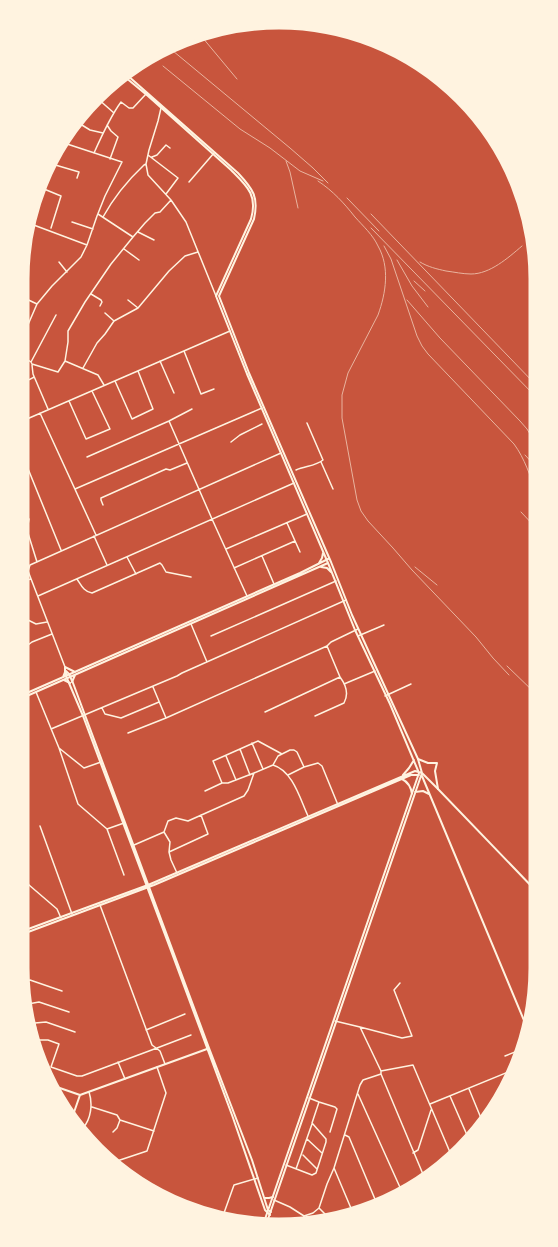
<svg xmlns="http://www.w3.org/2000/svg" width="558" height="1247" font-family="Inter,sans-serif">
	<style>
		.lines { fill: none; stroke-linecap: round; stroke-linejoin: round }
		.minor { stroke: #fff3e0; stroke-width: 1.5 }
		.tertiary { stroke: #fff3e0; stroke-width: 2 }
		.secondary { stroke: #fff3e0; stroke-width: 2 }
		.primary { stroke: #fff3e0; stroke-width: 2.5 }
		.rail { stroke: #e9b49f; stroke-width: 1 }
		.rim { fill: none; stroke: #fff3e0; stroke-width: 5 }
	</style>
	<rect width="100%" height="100%" fill="#c8553d"/>
	<g class="lines">
		<path class="minor" d="M97 98 114 113
			M161 108 158 121 149 150 146 164 148 175 171 200 186 222 216 296
			M77 122 90 130 103 133
			M107 125 111 131 118 137 110 159
			M94 153C102 135 110 117 121 102L129 108H133L146 94
			M148 155 178 178 166 194
			M152 157 157 155 166 145 170 148
			M52 164 79 172 77 178
			M189 182 214 153
			M44 189 61 196 51 228
			M98 214 133 237
			M103 217C114 197 127 181 144 165L146 164
			M72 222 93 229
			M31 224 87 245
			M138 232 154 240
			M124 249 139 260
			M59 262 67 272
			M91 294 101 300 102 302 100 306
			M20 296 37 304
			M128 300 138 308
			M105 313 114 321
			M184 351 201 394 214 389
			M65 361 98 375 104 385
			M160 361 174 393
			M31 362 56 315
			M32 364 31 362 22 356 27 327 37 304 52 286 81 257 87 245 97 216 105 196 122 162 64 143
			M32 364 58 372 65 361 68 342V331L85 302 111 264 133 237 145 223 155 213 160 212 171 200
			M32 365 33 374 48 409
			M83 368 97 343 105 334 114 321 138 308 169 271 185 256 198 252
			M20 378C25 383 29 380 34 377
			M115 381 132 419 153 409 138 371
			M69 401 86 439 110 429 92 391
			M40 413 96 535
			M169 421 212 519 247 596
			M20 422 230 331
			M231 442 240 435 262 424
			M20 449 61 550
			M87 457 169 421 192 409
			M321 462 333 489
			M296 470C305 466 316 466 323 460L307 423
			M75 489 262 408
			M103 505 101 500V498L110 494 166 469 170 470 187 463
			M20 516 29 519 27 530 37 562
			M287 523 300 552
			M94 536 107 565
			M23 547C26 555 26 563 28 571L65 667
			M226 549 307 514
			M262 556 274 584
			M127 557 136 574
			M234 568 295 541
			M28 571 30 565 281 453
			M77 579C81 585 84 592 92 593L160 563 162 565 166 572 191 577
			M20 585 23 581 31 579
			M38 596 294 483
			M20 616 36 624 47 622
			M191 624 207 662
			M211 636 336 581
			M358 636 384 625
			M20 651 32 642 52 634
			M344 684 375 671
			M153 687 166 718 327 646 331 642 358 629
			M36 692 59 748 78 804 107 829
			M385 696 411 684
			M102 708 105 714 121 718 159 702
			M265 712 340 677 327 646
			M315 716 344 703C349 694 346 685 340 677
			M51 729 177 676 182 673 346 600
			M128 733 166 718
			M252 743 263 769
			M59 748 84 768 101 762
			M240 749 250 775
			M226 756 236 780
			M273 765C293 771 300 799 308 816
			M273 765 278 756 290 750H294L297 752 304 767
			M288 775 304 767 318 763 322 766 338 805
			M222 783 213 761 258 741 282 754
			M205 791 222 783H228L254 773
			M124 823 107 829 124 875
			M40 826 72 914
			M164 832 170 842 169 852 171 860 177 873
			M134 845 164 832 168 821 176 818 188 821 244 796 248 790 254 773 273 765
			M169 852 208 834 201 815
			M20 866 25 879 29 885 57 909 61 918
			M100 905 152 1045 160 1051 165 1064
			M22 951 23 950 28 941 25 933
			M22 982 30 980 62 991
			M24 995C32 1015 41 1033 36 1055
			M28 1004 39 1002 69 1012
			M335 1021 360 1027 381 1071V1074L425 1179
			M35 1023 46 1022 75 1032
			M360 1027 402 1038 412 1036 394 990 400 983
			M146 1030 185 1014
			M38 1040H48L59 1044 51 1067 77 1076H82L157 1048 191 1035
			M505 1056 525 1048
			M118 1062 125 1079
			M381 1071 413 1065 452 1157
			M469 1089 483 1123
			M358 1094 403 1194
			M450 1096 470 1142
			M319 1102 335 1107 337 1109 330 1132
			M430 1104 513 1070
			M92 1107 117 1115 120 1120 117 1128 113 1132
			M120 1120 154 1131
			M77 1127 83 1128C91 1119 93 1104 89 1092
			M345 1135 349 1137 377 1204
			M307 1139 322 1153
			M413 1153 418 1150 431 1110
			M303 1155 317 1169
			M115 1164 117 1161 147 1151 166 1093 157 1067
			M286 1165 312 1175 316 1173 326 1142V1139L312 1123 319 1102 309 1098
			M334 1168 353 1213
			M296 1169 312 1124
			M274 1200 290 1207 304 1216 313 1213 319 1208 327 1184 334 1168 360 1085 363 1080 381 1074
			M319 1208 332 1221
			M224 1213 234 1185 258 1178
			M304 1216 307 1222
			M302 1222 304 1216"/>
		<path class="tertiary" d="M66 671V676L83 716 170 948 232 1115 265 1210 270 1215
			M66 671 69 674 73 683 209 1048 252 1160 268 1210 271 1212
			M418 759 428 763H437L435 771 438 789
			M54 1086 80 1095 207 1049
			M72 1118 80 1095
			M265 1198H269L273 1197"/>
		<path class="secondary" d="M127 75 238 173C253 189 259 197 254 219L219 296 249 373 331 562 352 615 418 759 422 773 267 1222
			M125 77 148 96 231 170C247 186 258 195 251 219L216 296 247 374 328 563 355 630 390 704 419 773 264 1222
			M319 563 322 558 323 553
			M321 567 327 568 331 572
			M63 677 65 672V667L75 672
			M64 680 70 683
			M72 682 75 675
			M20 696 300 573 328 559
			M20 699 328 563
			M403 775 409 768 414 760
			M422 776 528 1030
			M402 779C408 782 411 787 412 794
			M415 792 423 791 429 794
			M20 932 148 885 415 771 422 773 438 789 538 893
			M20 935 154 885 411 775H419"/>
		<path class="primary" d="M30 219 42 181
			M27 238 50 168"/>
		<path class="rail" d="M202 37 237 79
			M167 46 290 148 313 168 328 183
			M163 66 240 129 270 148 300 171 323 181
			M286 161 290 172 298 208
			M318 181C333 191 344 203 355 217 363 226 373 235 378 246 390 267 386 293 378 315L348 373 342 395V418L357 500 361 511 368 521 393 548 412 570 476 637 493 658 509 675
			M347 198 379 231
			M371 214 536 385
			M371 228 536 397
			M384 246 391 259 417 336 422 346 428 354 514 444C525 459 530 476 537 494
			M397 260 412 286 428 307
			M420 262C428 267 437 269 446 271 454 272 463 274 471 274 490 274 508 258 522 246
			M414 281 425 291
			M407 300 440 338 520 421 527 429 536 444
			M525 455 536 467
			M521 512 537 529
			M415 567 437 585
			M507 666 537 695"/>
	</g>
	<path d="M0 0H558V1247H0ZM279 27H279A252 252 0 0 1 531 279V968A252 252 0 0 1 279 1220H279A252 252 0 0 1 27 968V279A252 252 0 0 1 279 27Z" fill="#fff3e0" fill-rule="evenodd"/>
	<path class="rim" d="M279 27H279A252 252 0 0 1 531 279V968A252 252 0 0 1 279 1220H279A252 252 0 0 1 27 968V279A252 252 0 0 1 279 27Z"/>
</svg>
